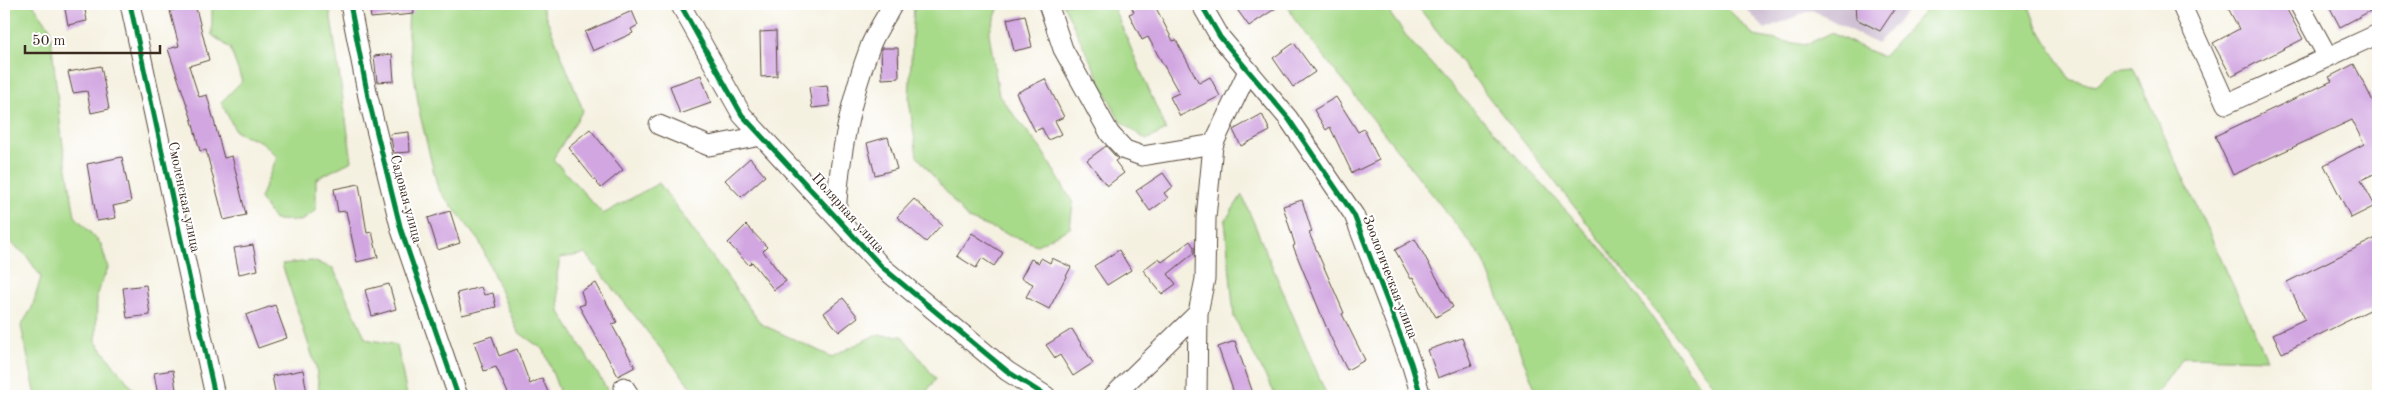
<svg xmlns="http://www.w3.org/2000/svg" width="2382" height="400" font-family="'Old Standard TT',serif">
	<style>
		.industrial { fill: #cdbed2 }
		.green { fill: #a7da89; stroke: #718254 }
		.building { fill: #d1a6e1 }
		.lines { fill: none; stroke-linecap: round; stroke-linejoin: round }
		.minor-casing { stroke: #57483b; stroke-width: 21 }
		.minor { stroke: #fff; stroke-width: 19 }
		.cycleway-casing { stroke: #fff; stroke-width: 8 }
		.cycleway { stroke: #00873e; stroke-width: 5 }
		.labels { text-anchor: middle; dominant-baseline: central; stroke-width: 4; stroke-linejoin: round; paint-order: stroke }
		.street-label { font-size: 14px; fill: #3b2a1e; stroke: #fff }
	</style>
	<rect width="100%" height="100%" fill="#fff"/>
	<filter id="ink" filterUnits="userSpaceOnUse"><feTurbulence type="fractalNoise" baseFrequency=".02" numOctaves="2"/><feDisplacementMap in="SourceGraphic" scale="10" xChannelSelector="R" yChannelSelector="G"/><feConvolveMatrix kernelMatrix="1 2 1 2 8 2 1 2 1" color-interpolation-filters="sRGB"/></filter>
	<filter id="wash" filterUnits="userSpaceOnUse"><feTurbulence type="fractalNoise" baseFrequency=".0096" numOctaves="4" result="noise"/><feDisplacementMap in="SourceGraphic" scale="20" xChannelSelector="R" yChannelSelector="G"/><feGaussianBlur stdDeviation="1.12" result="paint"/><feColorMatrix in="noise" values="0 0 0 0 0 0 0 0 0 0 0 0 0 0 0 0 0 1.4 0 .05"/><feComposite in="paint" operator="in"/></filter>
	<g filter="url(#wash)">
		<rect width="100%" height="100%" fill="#f5f1e1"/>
		<path class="industrial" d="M1741 4H1914L1877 44 1812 10 1765 29Z"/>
		<path class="green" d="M4 4H33L50 28 62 139 75 216 101 244 108 268 97 293 96 342 133 389V396H36L21 326 32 308 41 277 26 255 4 237Z
			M212 4H329L352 161 316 179V210L301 221 274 220 260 198 277 157 262 142 236 132 221 102 242 81 230 48 212 35Z
			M409 4H541L583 110 553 159 603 214 659 183 761 324 832 357 875 335 902 336 936 379 923 396H698L586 254 560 258 557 275 560 312 611 396H561L544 350 518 332 479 240 438 189 420 115 408 34Z
			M914 4H1000L989 33 999 96 1041 149 1073 203 1070 228 1037 245 968 219 917 156 909 100Z
			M1063 4H1112L1166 130 1146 140 1119 120Z
			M1287 4H1383L1410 41 1611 259 1707 396H1538L1483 259 1295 20Z
			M1416 4H1723L1754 36 1805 45 1831 33 1883 57 1931 4H2028L2035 22 2069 79 2095 86 2115 70 2133 68 2267 359 2183 357 2155 396H1722Z
			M1242 195 1327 396H1276L1234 317 1225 221Z
			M312 261 333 268 366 339 397 345 407 396H320L316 367 282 264Z"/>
		<g id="blocks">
			<path class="building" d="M64 4H84L87 21 68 25Z
				M195 4 209 60 189 66 199 97 207 95 224 158 232 156 246 215 224 220 206 150 200 151 191 117 168 49 179 46 170 11Z
				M369 4H413L414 14 371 18Z
				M1130 4H1154L1173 41 1176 40 1199 83 1210 77 1220 96 1180 116 1170 97 1179 93 1148 37 1142 40 1129 14 1134 12Z
				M1233 4H1282L1249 26Z
				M1855 4H1898L1880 31 1856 19Z
				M2226 4H2284L2303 39 2231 76 2213 43 2239 29Z
				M2328 4H2378V7L2340 27Z
				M632 11 638 25 631 29 633 33 593 51 585 32Z
				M1025 15 1032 47 1014 51 1007 19Z
				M776 31 777 76 761 77 760 32Z
				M1294 43 1315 72 1293 87 1273 58Z
				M881 48H898L899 78 882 79Z
				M392 54 394 81 377 82 374 56Z
				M2354 64 2378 111V172L2361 180 2375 206 2351 218 2324 165 2364 144 2352 120 2233 175 2215 136 2332 81 2329 77Z
				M101 66 109 109 91 113 87 91 73 93 68 72Z
				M701 75 711 103 680 114 670 86Z
				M1045 79 1064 117 1055 121 1062 134 1048 140 1042 128 1035 131 1016 93Z
				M827 85 830 106 812 108 809 87Z
				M1336 97 1358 132 1364 129 1379 160 1352 173 1330 127 1326 130 1314 110Z
				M1262 114 1270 131 1241 146 1233 130Z
				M590 129 623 170 601 188 568 147Z
				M409 132 410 152 394 153 390 134Z
				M888 137 897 169 875 175 867 143Z
				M1106 146 1118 159 1115 161 1124 173 1107 186 1087 160Z
				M122 157 131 202 113 206 116 218 97 221 87 164Z
				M750 158 765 176 741 197 725 180Z
				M1163 173 1173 187 1164 193 1168 198 1150 211 1136 191Z
				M359 184 367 233 372 232 378 257 357 262 346 211 338 212 334 189Z
				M914 199 942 224 926 242 897 217Z
				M1302 200 1312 232 1309 233 1344 313 1342 314 1365 360 1347 370 1330 336 1293 246 1295 245 1283 206Z
				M450 211 460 243 438 250 428 218Z
				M746 225 767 247 763 251 786 281 774 290 752 262 749 265 728 243Z
				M972 233 1003 253 994 266 982 258 976 268 957 256Z
				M2378 237V306L2282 353 2273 334 2305 319 2287 282Z
				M1415 239 1453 307 1436 317 1413 278 1411 279 1395 250Z
				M1190 241 1194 247V253L1168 274 1176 284 1162 294 1143 270 1159 258 1162 262Z
				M253 245 258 270 239 274 234 248Z
				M1119 250 1131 270 1107 285 1094 266Z
				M1041 258 1050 263 1052 258 1071 267 1049 309 1026 297 1033 284 1021 278 1031 259 1039 263Z
				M596 283 617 322 612 325 635 367 618 376 579 306 585 304 581 291Z
				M389 284 396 309 372 316 365 290Z
				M146 285 150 315 127 318 123 288Z
				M481 287 484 295 493 293 496 307 462 315 457 293Z
				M843 298 858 317 839 332 824 313Z
				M275 305 287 338 258 348 246 315Z
				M1072 329 1093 363 1073 376 1060 355 1055 358 1046 345Z
				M492 336 499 356 517 349 530 384 542 378 548 392 538 396H501L508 393 496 367 484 371 474 342Z
				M1462 338 1472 365 1438 378 1428 350Z
				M1235 341 1254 396H1235L1218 347Z
				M173 370 177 396H158L154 373Z
				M303 370 307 393 276 396 272 376Z"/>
		</g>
	</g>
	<g filter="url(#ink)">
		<use href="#blocks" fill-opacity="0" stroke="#57483b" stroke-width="1"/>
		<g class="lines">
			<g class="minor-casing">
				<path id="minor" d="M130 4 215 396
					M350 4 368 97 401 230 458 396
					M680 4 742 115 882 267 1007 371 1046 396
					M1048 4 1063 49 1110 134 1125 150 1142 156 1214 144
					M1201 4 1220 37 1288 118 1354 215 1411 363 1421 396
					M2181 4 2226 104 2378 34
					M2299 4 2328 57
					M659 125 709 146 761 136
					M836 216C839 157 850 99 871 44 877 30 886 17 893 4
					M624 387 630 396
					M1113 396 1198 313 1205 279 1206 218 1213 145 1248 71
					M1197 396 1198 313"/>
			</g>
			<use href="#minor" class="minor"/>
			<g class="cycleway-casing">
				<path id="cycleway" d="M130 4 215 396
					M350 4 368 97 401 230 458 396
					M680 4 742 115 882 267 1007 371 1046 396
					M1201 4 1220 37 1288 118 1354 215 1411 363 1421 396"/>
			</g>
			<use href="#cycleway" class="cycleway"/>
		</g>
	</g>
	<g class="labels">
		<g class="street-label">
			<text transform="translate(184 197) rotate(78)">Смоленская улица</text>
			<text transform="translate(406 199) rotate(75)">Садовая улица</text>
			<text transform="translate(848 213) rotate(48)">Полярная улица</text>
			<text transform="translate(1390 277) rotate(69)">Зоологическая улица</text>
		</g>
	</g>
	<rect width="2382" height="400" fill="none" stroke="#fff" stroke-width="20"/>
	<path d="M25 45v8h135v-8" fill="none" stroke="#3b2a1e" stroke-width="2.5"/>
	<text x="32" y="45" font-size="15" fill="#3b2a1e" stroke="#ffffff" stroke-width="4" paint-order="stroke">50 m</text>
</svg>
